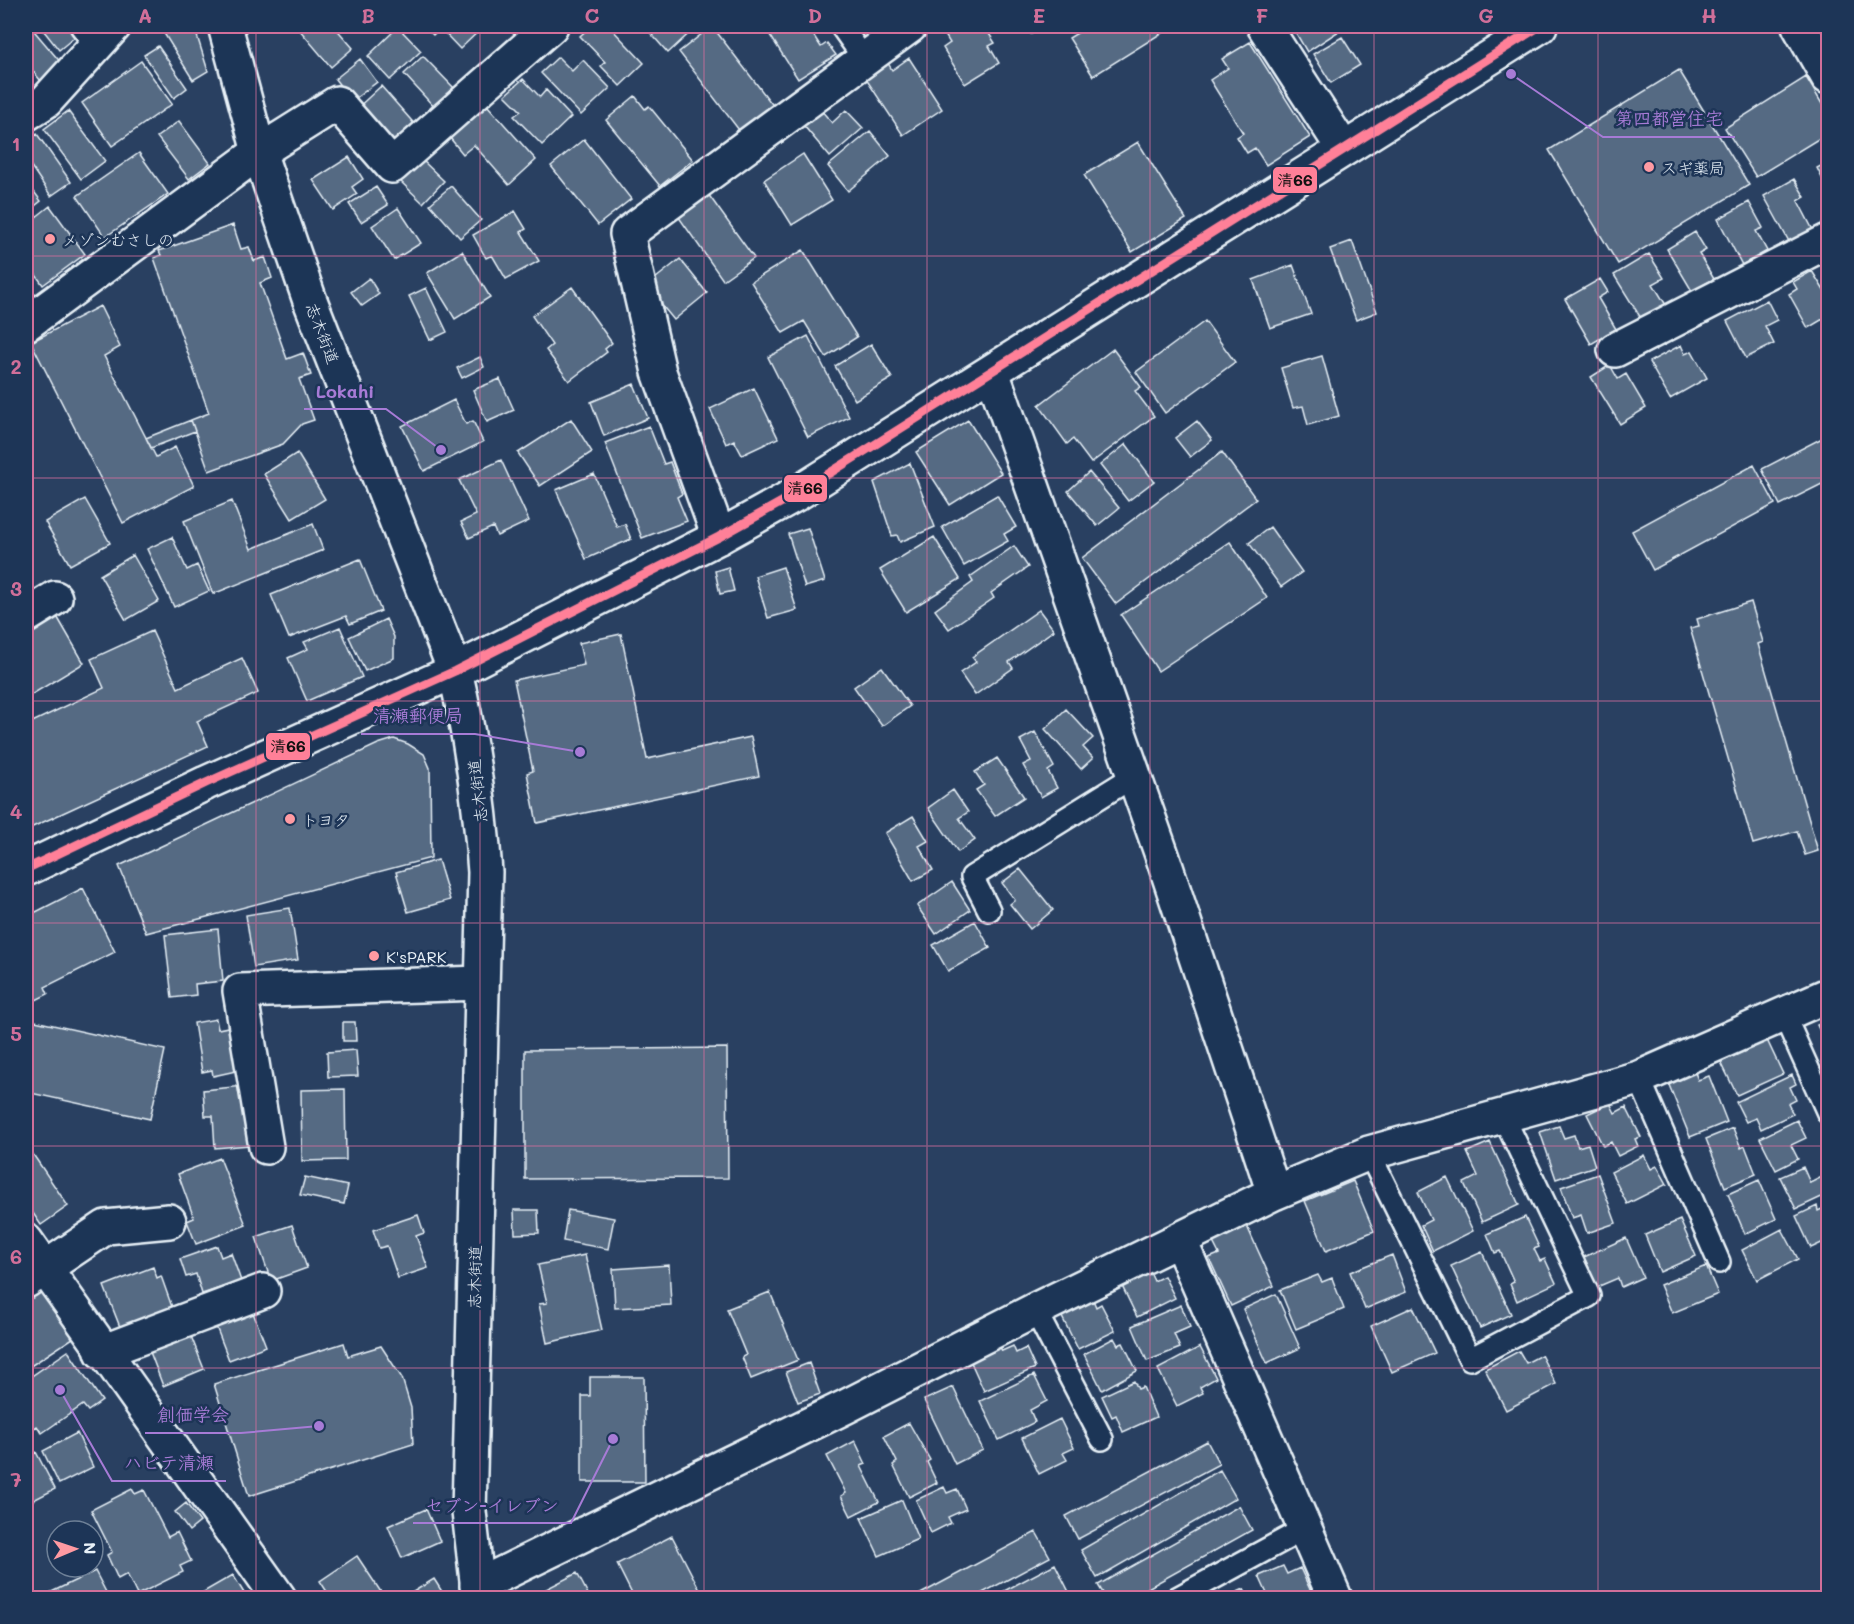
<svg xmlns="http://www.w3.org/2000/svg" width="1854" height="1624" font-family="Mali,'Klee One',sans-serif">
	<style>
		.building { fill: #556a83; stroke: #e8f1f8; stroke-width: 1.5 }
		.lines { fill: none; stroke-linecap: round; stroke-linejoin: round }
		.service-casing { stroke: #e8f1f8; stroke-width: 26 }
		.minor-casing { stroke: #e8f1f8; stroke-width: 38 }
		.tertiary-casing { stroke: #e8f1f8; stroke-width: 38 }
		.primary-casing { stroke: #e8f1f8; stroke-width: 38 }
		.service { stroke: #1d3557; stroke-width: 21 }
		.minor { stroke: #1d3557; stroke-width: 33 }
		.tertiary { stroke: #1d3557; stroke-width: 33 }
		.primary { stroke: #1d3557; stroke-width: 33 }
		.bus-1-casing { stroke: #1d3557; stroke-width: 14 }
		.bus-1 { stroke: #ff8098; stroke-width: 9 }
		.grid { fill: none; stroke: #d16f9a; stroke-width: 1.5; stroke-opacity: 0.55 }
		.poi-dot { fill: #ff9aa2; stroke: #1d3557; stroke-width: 2 }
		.labels { text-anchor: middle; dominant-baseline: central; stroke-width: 5; stroke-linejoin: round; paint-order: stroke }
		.poi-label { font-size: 16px; fill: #e8f1f8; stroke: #1d3557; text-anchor: start }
		.street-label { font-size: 16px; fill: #e8f1f8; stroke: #1d3557 }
		.leader { fill: none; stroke: #a77bd6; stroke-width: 2 }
		.callout-dot { fill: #a77bd6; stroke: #1d3557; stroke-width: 2 }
		.callout-label { font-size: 18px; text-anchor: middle; font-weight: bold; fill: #a77bd6; stroke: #1d3557; stroke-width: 5; stroke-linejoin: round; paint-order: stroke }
		.line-badge { stroke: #1d3557; stroke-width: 2 }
		.pale-badge-label { font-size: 16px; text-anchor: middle; font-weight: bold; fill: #111 }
		.neatline { fill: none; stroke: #d16f9a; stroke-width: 2 }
		.grid-label { font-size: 20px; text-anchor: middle; font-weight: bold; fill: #d16f9a }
	</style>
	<rect width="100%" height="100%" fill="#294061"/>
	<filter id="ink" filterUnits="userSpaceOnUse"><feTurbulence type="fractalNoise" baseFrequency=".0167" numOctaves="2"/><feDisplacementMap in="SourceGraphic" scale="12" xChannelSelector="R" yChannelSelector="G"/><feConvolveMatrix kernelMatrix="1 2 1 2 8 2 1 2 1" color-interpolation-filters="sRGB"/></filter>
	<g filter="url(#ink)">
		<path class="building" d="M26 26H30L62 64 41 81 26 63Z
			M40 26H67L76 36 59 50Z
			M152 26H194L208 71 193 80 162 30 157 33Z
			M301 26H334L353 48 331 67 298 28Z
			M424 26H482L483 27 460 49 440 28 433 35Z
			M591 26H609L644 63 620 86 601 66 605 62 580 36Z
			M651 26H697L668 53 647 29Z
			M712 26 775 108 742 134 679 52Z
			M777 26H810L808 27 821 47 827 43 836 55 798 79 768 32Z
			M943 26H984L995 43 989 46 999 63 965 84 943 48 950 43 940 27Z
			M1027 26H1051L1031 34Z
			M1082 26H1173L1093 76 1069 38 1084 29Z
			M1297 26H1340L1342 29 1307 52 1293 28Z
			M398 27 421 51 390 80 368 56Z
			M1342 37 1360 65 1331 83 1313 54Z
			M1250 42 1310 137 1266 165 1255 148 1247 153 1237 137 1243 133 1210 80 1228 68 1222 59Z
			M158 46 187 88 174 98 144 55Z
			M423 56 455 89 435 108 404 74Z
			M558 57 572 71 583 60 610 88 581 115 541 73Z
			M909 58 942 109 903 135 866 79 888 63 892 70Z
			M360 59 377 82 352 101 335 79Z
			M141 61 172 104 112 146 82 103Z
			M1679 70 1749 185 1618 264 1549 150Z
			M1806 77 1828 114V133L1756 177 1725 128Z
			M523 79 540 97 546 90 571 117 542 145 514 116 521 111 505 95Z
			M381 86 418 128 391 152 354 111Z
			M635 96 645 109 649 106 693 160 660 186 606 120Z
			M487 105 536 160 509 185 474 145 463 154 450 138Z
			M821 110 832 123 846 110 863 128 830 157 804 126Z
			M68 111 105 161 81 179 44 129Z
			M179 121 210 163 189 179 157 137Z
			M870 131 890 156 848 191 828 166Z
			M37 134 71 182 51 196 26 159V143Z
			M584 139 631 199 598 225 551 166Z
			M1138 142 1186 219 1132 252 1084 175Z
			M139 153 168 194 105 237 77 196Z
			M803 154 832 200 792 225 764 180Z
			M349 157 363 179 352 187 357 194 333 210 313 180Z
			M420 158 444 181 423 203 399 180Z
			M1828 162V190L1817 168Z
			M1794 179 1805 197 1798 201 1814 232 1791 245 1764 196Z
			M26 181 41 201 26 213Z
			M451 186 481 220 460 238 430 204Z
			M376 187 388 205 361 222 349 204Z
			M708 194 754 258 723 280 678 216Z
			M1749 202 1763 228 1756 231 1767 251 1742 265 1718 219Z
			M50 206 85 254 43 285 26 261V225Z
			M398 208 421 243 394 260 372 226Z
			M515 211 526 229 521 232 539 261 506 279 492 255 486 258 473 235Z
			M233 225 241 249 249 247 254 261 265 257 272 278 260 283 287 359 303 353 311 375 299 379 314 420 302 424 283 444 209 471 191 420 209 413 154 258 161 255 159 251Z
			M1695 232 1706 250 1699 254 1714 279 1692 291 1667 249Z
			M1352 241 1377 312 1356 320 1330 249Z
			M803 250 857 337 826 357 804 321 783 333 751 282Z
			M462 251 490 297 455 319 427 273Z
			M1649 254 1664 278 1653 284 1666 305 1642 320 1614 275Z
			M680 259 707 293 674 320 646 286Z
			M1293 265 1311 314 1270 328 1253 280Z
			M1812 271 1828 297V316L1808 328 1789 294 1797 289 1793 282Z
			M369 278 379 294 362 306 351 292Z
			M1600 279 1608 292 1598 298 1616 329 1591 344 1565 299Z
			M572 287 612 343 605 349 607 352 569 381 546 350 552 345 532 316Z
			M426 288 447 332 430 340 409 296Z
			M1767 300 1777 320 1765 326 1774 344 1746 358 1727 321Z
			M100 306 120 347 104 356 156 457 175 447 194 486 123 523 31 342Z
			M1205 321 1235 362 1165 413 1136 372Z
			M808 336 849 417 808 437 768 357Z
			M871 344 892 378 855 400 835 366Z
			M1681 345 1685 354 1692 351 1707 378 1670 399 1649 362Z
			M1113 349 1141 387 1135 391 1154 416 1091 463 1073 439 1067 444 1039 405Z
			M1322 356 1339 416 1308 425 1303 406 1293 408 1281 368Z
			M480 357 484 367 462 378 457 368Z
			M1610 365 1618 379 1626 374 1646 408 1620 424 1591 377Z
			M500 379 514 410 487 422 473 390Z
			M634 384 648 418 604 436 591 402Z
			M754 388 778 438 742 455 734 440 726 444 710 409Z
			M454 400 466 424 473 421 483 442 424 471 402 426Z
			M571 419 592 452 540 486 518 453Z
			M191 420 195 431 151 448 146 438Z
			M968 420 1001 473 950 505 916 452Z
			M1197 421 1212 440 1190 457 1175 438Z
			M649 426 664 464 670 462 682 494 677 497 687 521 642 538 605 443Z
			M1828 435V481L1780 505 1762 469Z
			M1126 444 1154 481 1128 501 1100 465Z
			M1222 452 1256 499 1116 604 1082 558Z
			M297 453 325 499 292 519 264 474Z
			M501 460 529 521 497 536 493 527 469 538 461 522 476 515 459 480Z
			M910 463 935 527 900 542 897 535 892 536 874 482Z
			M1754 465 1775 504 1653 570 1632 531Z
			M1089 472 1119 508 1097 526 1068 491Z
			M594 474 617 527 625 524 631 539 586 559 556 490Z
			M997 495 1016 527 1004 534 1008 541 964 566 942 527Z
			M85 499 110 543 70 565 45 522Z
			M232 501 251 549 313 524 323 550 213 594 184 521Z
			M1270 527 1302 572 1281 587 1249 543Z
			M808 528 825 581 805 587 788 534Z
			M172 537 187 570 197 565 209 591 174 607 147 549Z
			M934 537 960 579 906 612 880 570Z
			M1230 542 1267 598 1158 671 1121 615Z
			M1014 546 1028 567 991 593 994 598 949 629 935 610 973 582 970 577Z
			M133 555 159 601 126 620 100 575Z
			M360 559 381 611 350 624 346 616 289 638 271 595Z
			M728 567 734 591 720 594 715 571Z
			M783 567 797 610 768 618 755 576Z
			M1751 602 1763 642 1758 644 1818 851 1805 855 1797 831 1753 844 1690 628 1699 626 1697 619Z
			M1039 610 1054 630 1009 662 1013 668 975 695 960 673 976 662 972 657Z
			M55 613 84 663 26 698V630Z
			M386 619 394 637V658L365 671 349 637Z
			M340 627 362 677 307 701 288 658 308 649 304 642Z
			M152 631 178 688 242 658 258 693 197 721 208 746 26 830V725L104 688 91 659Z
			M621 634 647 759 751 737 759 776 537 823 527 773 533 771 514 680 584 665 579 643Z
			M882 667 910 706 882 726 854 687Z
			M1066 709 1093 738 1083 747 1093 758 1081 769 1045 729Z
			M1035 732 1054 767 1048 771 1057 788 1041 797 1023 765 1031 761 1020 740Z
			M394 739 408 744 424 754 430 768 431 858 146 933 119 866 378 744Z
			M997 758 1024 797 995 816 976 790 984 785 975 772Z
			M953 790 968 812 959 818 975 840 958 852 928 808Z
			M913 816 928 841 919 846 933 870 913 881 885 833Z
			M438 860 450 900 408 912 396 872Z
			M1020 869 1053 910 1030 929 1010 904 1015 900 1002 883Z
			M952 882 970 910 936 934 917 906Z
			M83 888 115 952 45 987 48 994 26 1005V917Z
			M290 908 298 960 254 967 246 915Z
			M975 921 990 948 948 971 933 945Z
			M218 929 223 981 195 984 196 995 172 998 165 935Z
			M26 1019 165 1050 150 1119 26 1092Z
			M216 1019 218 1029 228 1027 236 1071 213 1076 212 1070 202 1072 194 1023Z
			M1828 1020V1048L1817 1025Z
			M343 1022H355L356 1041H343Z
			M1767 1040 1783 1074 1737 1095 1721 1062Z
			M727 1048 728 1178 525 1179V1050Z
			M356 1050 358 1076 328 1077 327 1052Z
			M1694 1070 1698 1080 1709 1076 1727 1122 1690 1137 1667 1080Z
			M1792 1075 1796 1084 1790 1087 1796 1100 1788 1104 1793 1114 1761 1129 1756 1118 1746 1122 1736 1102Z
			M244 1086 249 1145 215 1148 213 1116H205L203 1090Z
			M345 1089 346 1160 302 1161 301 1090Z
			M1610 1103 1615 1113 1626 1107 1641 1137 1635 1139 1638 1146 1618 1156 1611 1142 1603 1146 1587 1114Z
			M1797 1120 1806 1138 1791 1145 1798 1159 1776 1170 1760 1138Z
			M1559 1126 1564 1138 1574 1135 1578 1147 1588 1144 1595 1166 1556 1179 1540 1132Z
			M1733 1128 1741 1148 1745 1146 1756 1174 1725 1187 1706 1139Z
			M1490 1142 1519 1205 1482 1222 1464 1183 1478 1176 1467 1152Z
			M26 1144 68 1206 41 1225 26 1203Z
			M1644 1155 1651 1169 1657 1166 1667 1184 1627 1204 1611 1172Z
			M220 1158 246 1225 196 1244 187 1221 194 1218 178 1174Z
			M1803 1167 1810 1183 1828 1174V1194L1796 1209 1780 1177Z
			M1598 1174 1616 1223 1587 1233 1581 1215 1572 1218 1561 1187Z
			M305 1177 348 1186 344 1204 300 1195Z
			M1447 1177 1473 1231 1433 1251 1421 1225 1431 1220 1418 1192Z
			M1759 1180 1776 1219 1745 1234 1728 1194Z
			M1353 1181 1374 1231 1326 1251 1305 1201Z
			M1817 1206 1818 1211 1828 1206V1240L1811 1248 1796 1216Z
			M514 1210H538L539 1233 515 1234Z
			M568 1210 614 1218 608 1249 563 1241Z
			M418 1215 424 1233 416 1236 428 1268 398 1278 387 1246 379 1248 373 1230Z
			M1525 1217 1539 1247 1534 1249 1540 1261 1545 1259 1556 1283 1517 1301 1510 1284 1514 1282 1500 1251 1495 1253 1487 1234Z
			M1680 1220 1696 1256 1660 1272 1645 1235Z
			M1246 1224 1274 1286 1231 1306 1209 1258 1219 1254 1212 1240Z
			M292 1225 307 1268 271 1281 256 1237Z
			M1782 1229 1798 1259 1757 1280 1742 1250Z
			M1626 1238 1643 1277 1621 1287 1618 1278 1597 1287 1584 1257Z
			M217 1246 221 1257 231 1253 241 1281 202 1294 196 1274 186 1277 180 1259Z
			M1482 1252 1511 1314 1480 1328 1451 1266Z
			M585 1255 602 1330 547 1343 539 1304 547 1303 538 1265Z
			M1392 1255 1406 1292 1365 1309 1350 1272Z
			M669 1265 671 1305 615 1308 613 1269Z
			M1706 1266 1718 1294 1672 1313 1660 1285Z
			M153 1267 157 1278 161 1276 172 1307 120 1327 104 1286Z
			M1148 1268 1154 1281 1164 1276 1175 1298 1137 1317 1120 1282Z
			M1318 1275 1322 1282 1332 1278 1344 1309 1296 1329 1280 1290Z
			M39 1287 73 1338 26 1369V1297Z
			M770 1292 798 1360 751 1379 742 1357 746 1355 727 1309Z
			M1276 1294 1300 1348 1267 1363 1243 1309Z
			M1091 1295 1096 1307 1101 1304 1115 1331 1078 1349 1059 1311Z
			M1181 1305 1190 1327 1174 1334 1180 1348 1147 1361 1132 1326Z
			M1413 1307 1435 1353 1392 1372 1371 1326Z
			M252 1310 266 1346 229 1360 215 1324Z
			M191 1336 204 1369 163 1386 150 1352Z
			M1114 1338 1118 1345 1123 1343 1137 1371 1102 1390 1084 1354Z
			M344 1343 348 1356 381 1346 402 1378 411 1408 413 1444 249 1496 214 1384Z
			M999 1345 1002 1351 1013 1346 1016 1353 1026 1348 1035 1368 984 1391 969 1358Z
			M1200 1347 1216 1378 1200 1387 1203 1393 1177 1406 1158 1369Z
			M68 1351 102 1401 88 1411 83 1405 42 1433 37 1426 26 1434V1380Z
			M1519 1351 1526 1363 1541 1355 1556 1384 1506 1410 1485 1369Z
			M809 1363 820 1394 798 1402 786 1372Z
			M1034 1375 1047 1401 1030 1410 1035 1422 999 1440 980 1401Z
			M590 1377H644L645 1482H582V1396H590Z
			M1134 1381 1138 1389 1143 1387 1156 1417 1123 1432 1116 1415 1112 1417 1102 1396Z
			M953 1387 983 1450 955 1464 924 1400Z
			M1060 1419 1074 1448 1063 1453 1067 1460 1039 1474 1022 1438Z
			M909 1423 930 1460 927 1462 937 1483 909 1497 893 1465 897 1462 884 1436Z
			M77 1433 93 1467 59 1484 43 1451Z
			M855 1441 866 1464 861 1466 879 1502 851 1516 841 1496 846 1493 827 1456Z
			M1207 1441 1219 1464 1078 1539 1066 1516Z
			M36 1452 55 1489 26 1504V1458Z
			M1220 1470 1236 1498 1097 1578 1081 1550Z
			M944 1487 947 1493 957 1489 966 1509 948 1517 951 1523 931 1533 916 1500Z
			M132 1489 135 1494 144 1490 168 1537 177 1532 191 1561 180 1566 183 1572 137 1595 127 1574 118 1579 107 1555 112 1552 91 1510Z
			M902 1500 918 1539 879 1556 861 1518Z
			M186 1503 200 1522 189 1531 175 1512Z
			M1239 1506 1252 1530 1130 1598H1106L1098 1585Z
			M426 1509 440 1541 402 1558 388 1526Z
			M1036 1532 1050 1557 973 1598H913Z
			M672 1536 704 1598H626L632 1594 617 1564Z
			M357 1556 385 1598H331L320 1581Z
			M1055 1564 1069 1592 1057 1598H991Z
			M1283 1566 1287 1574 1300 1568 1314 1598H1269L1259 1576Z
			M95 1571 109 1598H39Z
			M577 1573 590 1598H551L546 1589Z
			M233 1575 247 1598H202L200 1594Z
			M434 1579 446 1598H405V1597Z
			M1244 1589 1248 1598H1224Z"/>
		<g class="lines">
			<g class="service-casing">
				<path id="service" d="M81 26 97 47
					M841 26 865 60
					M989 910 972 877 1134 776
					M1784 1015 1828 1113
					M1639 1078 1719 1262
					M1369 1153 1470 1359 1589 1296 1504 1118
					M1035 1310 1102 1439
					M1177 1598 1306 1528"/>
			</g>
			<g class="minor-casing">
				<path id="minor" d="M1264 26 1343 148
					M26 114 46 101 114 26
					M26 324 259 152 337 103 392 166 551 26
					M1615 350 1828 241
					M992 372 1163 858 1274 1193
					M719 537 659 372 627 234 910 26
					M26 616 55 598
					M266 1147 240 991 481 983
					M1180 1241 1335 1598
					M26 1281 106 1227 169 1221
					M102 1352 263 1291
					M477 1586 845 1407 1035 1310 1274 1193 1369 1153 1639 1078 1828 995"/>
			</g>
			<g class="tertiary-casing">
				<path id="tertiary" d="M1799 26 1828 77
					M26 1241 279 1598"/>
			</g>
			<g class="primary-casing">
				<path id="primary" d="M225 26 259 152 309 298 455 671C471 738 480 804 485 872L469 1512 479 1598
					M26 869 206 783 455 671 719 537 798 493 1540 26"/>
			</g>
			<use href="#service" class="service"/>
			<use href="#minor" class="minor"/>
			<use href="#tertiary" class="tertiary"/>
			<use href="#primary" class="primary"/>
			<g class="bus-1-casing">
				<path id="bus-1" d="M26 869 206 783 455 671 719 537 798 493 1540 26"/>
			</g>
			<use href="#bus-1" class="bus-1"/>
		</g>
	</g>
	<path class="grid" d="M256 26V1598M480 26V1598M704 26V1598M927 26V1598M1150 26V1598M1374 26V1598M1598 26V1598M26 256H1828M26 478H1828M26 701H1828M26 923H1828M26 1146H1828M26 1368H1828"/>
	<g class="poi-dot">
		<circle cx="1649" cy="167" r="6"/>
		<circle cx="50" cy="239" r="6"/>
		<circle cx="290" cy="819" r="6"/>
		<circle cx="374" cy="956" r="6"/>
	</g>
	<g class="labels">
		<g class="poi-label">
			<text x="1661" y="167">スギ薬局</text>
			<text x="62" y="239">メゾンむさしの</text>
			<text x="302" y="819">トヨタ</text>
			<text x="386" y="956">K'sPARK</text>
		</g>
		<g class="street-label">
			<text transform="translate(323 333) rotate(69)">志木街道</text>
			<text transform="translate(477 791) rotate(-97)">志木街道</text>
			<text transform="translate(474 1277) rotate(-89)">志木街道</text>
		</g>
	</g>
	<path class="leader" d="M1511 74L1603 137H1735M441 450L386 409H304M580 752L475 734H361M319 1426L241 1433H145M60 1390L112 1481H226M613 1439L571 1523H413"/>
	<g class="callout-dot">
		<circle cx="1511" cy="74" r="6"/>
		<circle cx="441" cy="450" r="6"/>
		<circle cx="580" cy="752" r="6"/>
		<circle cx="319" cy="1426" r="6"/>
		<circle cx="60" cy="1390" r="6"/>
		<circle cx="613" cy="1439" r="6"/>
	</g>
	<g class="callout-label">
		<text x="1669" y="125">第四都営住宅</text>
		<text x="345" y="398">Lokahi</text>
		<text x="418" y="722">清瀬郵便局</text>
		<text x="193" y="1421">創価学会</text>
		<text x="169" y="1469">ハビテ清瀬</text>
		<text x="492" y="1512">セブン-イレブン</text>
	</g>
	<g class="line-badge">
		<rect x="1272" y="166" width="46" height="28" rx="6" fill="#ff8098"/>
		<rect x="783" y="474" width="45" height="29" rx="6" fill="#ff8098"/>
		<rect x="265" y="732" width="46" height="29" rx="6" fill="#ff8098"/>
	</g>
	<g class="pale-badge-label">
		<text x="1295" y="186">清66</text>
		<text x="805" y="494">清66</text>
		<text x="288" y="752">清66</text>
	</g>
	<rect width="1854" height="1624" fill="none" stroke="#1d3557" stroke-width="66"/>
	<g transform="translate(75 1549) rotate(88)"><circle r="28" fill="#1d3557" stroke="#6e8097" stroke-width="1.5"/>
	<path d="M0-4.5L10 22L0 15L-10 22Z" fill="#ff9aa2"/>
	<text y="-9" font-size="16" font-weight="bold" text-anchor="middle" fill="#e8f1f8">N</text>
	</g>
	<rect x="33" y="33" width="1788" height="1558" class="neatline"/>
	<g class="grid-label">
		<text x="145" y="23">A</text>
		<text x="368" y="23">B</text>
		<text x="592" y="23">C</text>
		<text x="815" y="23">D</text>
		<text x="1039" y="23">E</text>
		<text x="1262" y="23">F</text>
		<text x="1486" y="23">G</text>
		<text x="1709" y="23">H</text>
		<text x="16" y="151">1</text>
		<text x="16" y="374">2</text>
		<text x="16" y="596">3</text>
		<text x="16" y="819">4</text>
		<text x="16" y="1041">5</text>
		<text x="16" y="1264">6</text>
		<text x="16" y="1487">7</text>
	</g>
</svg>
